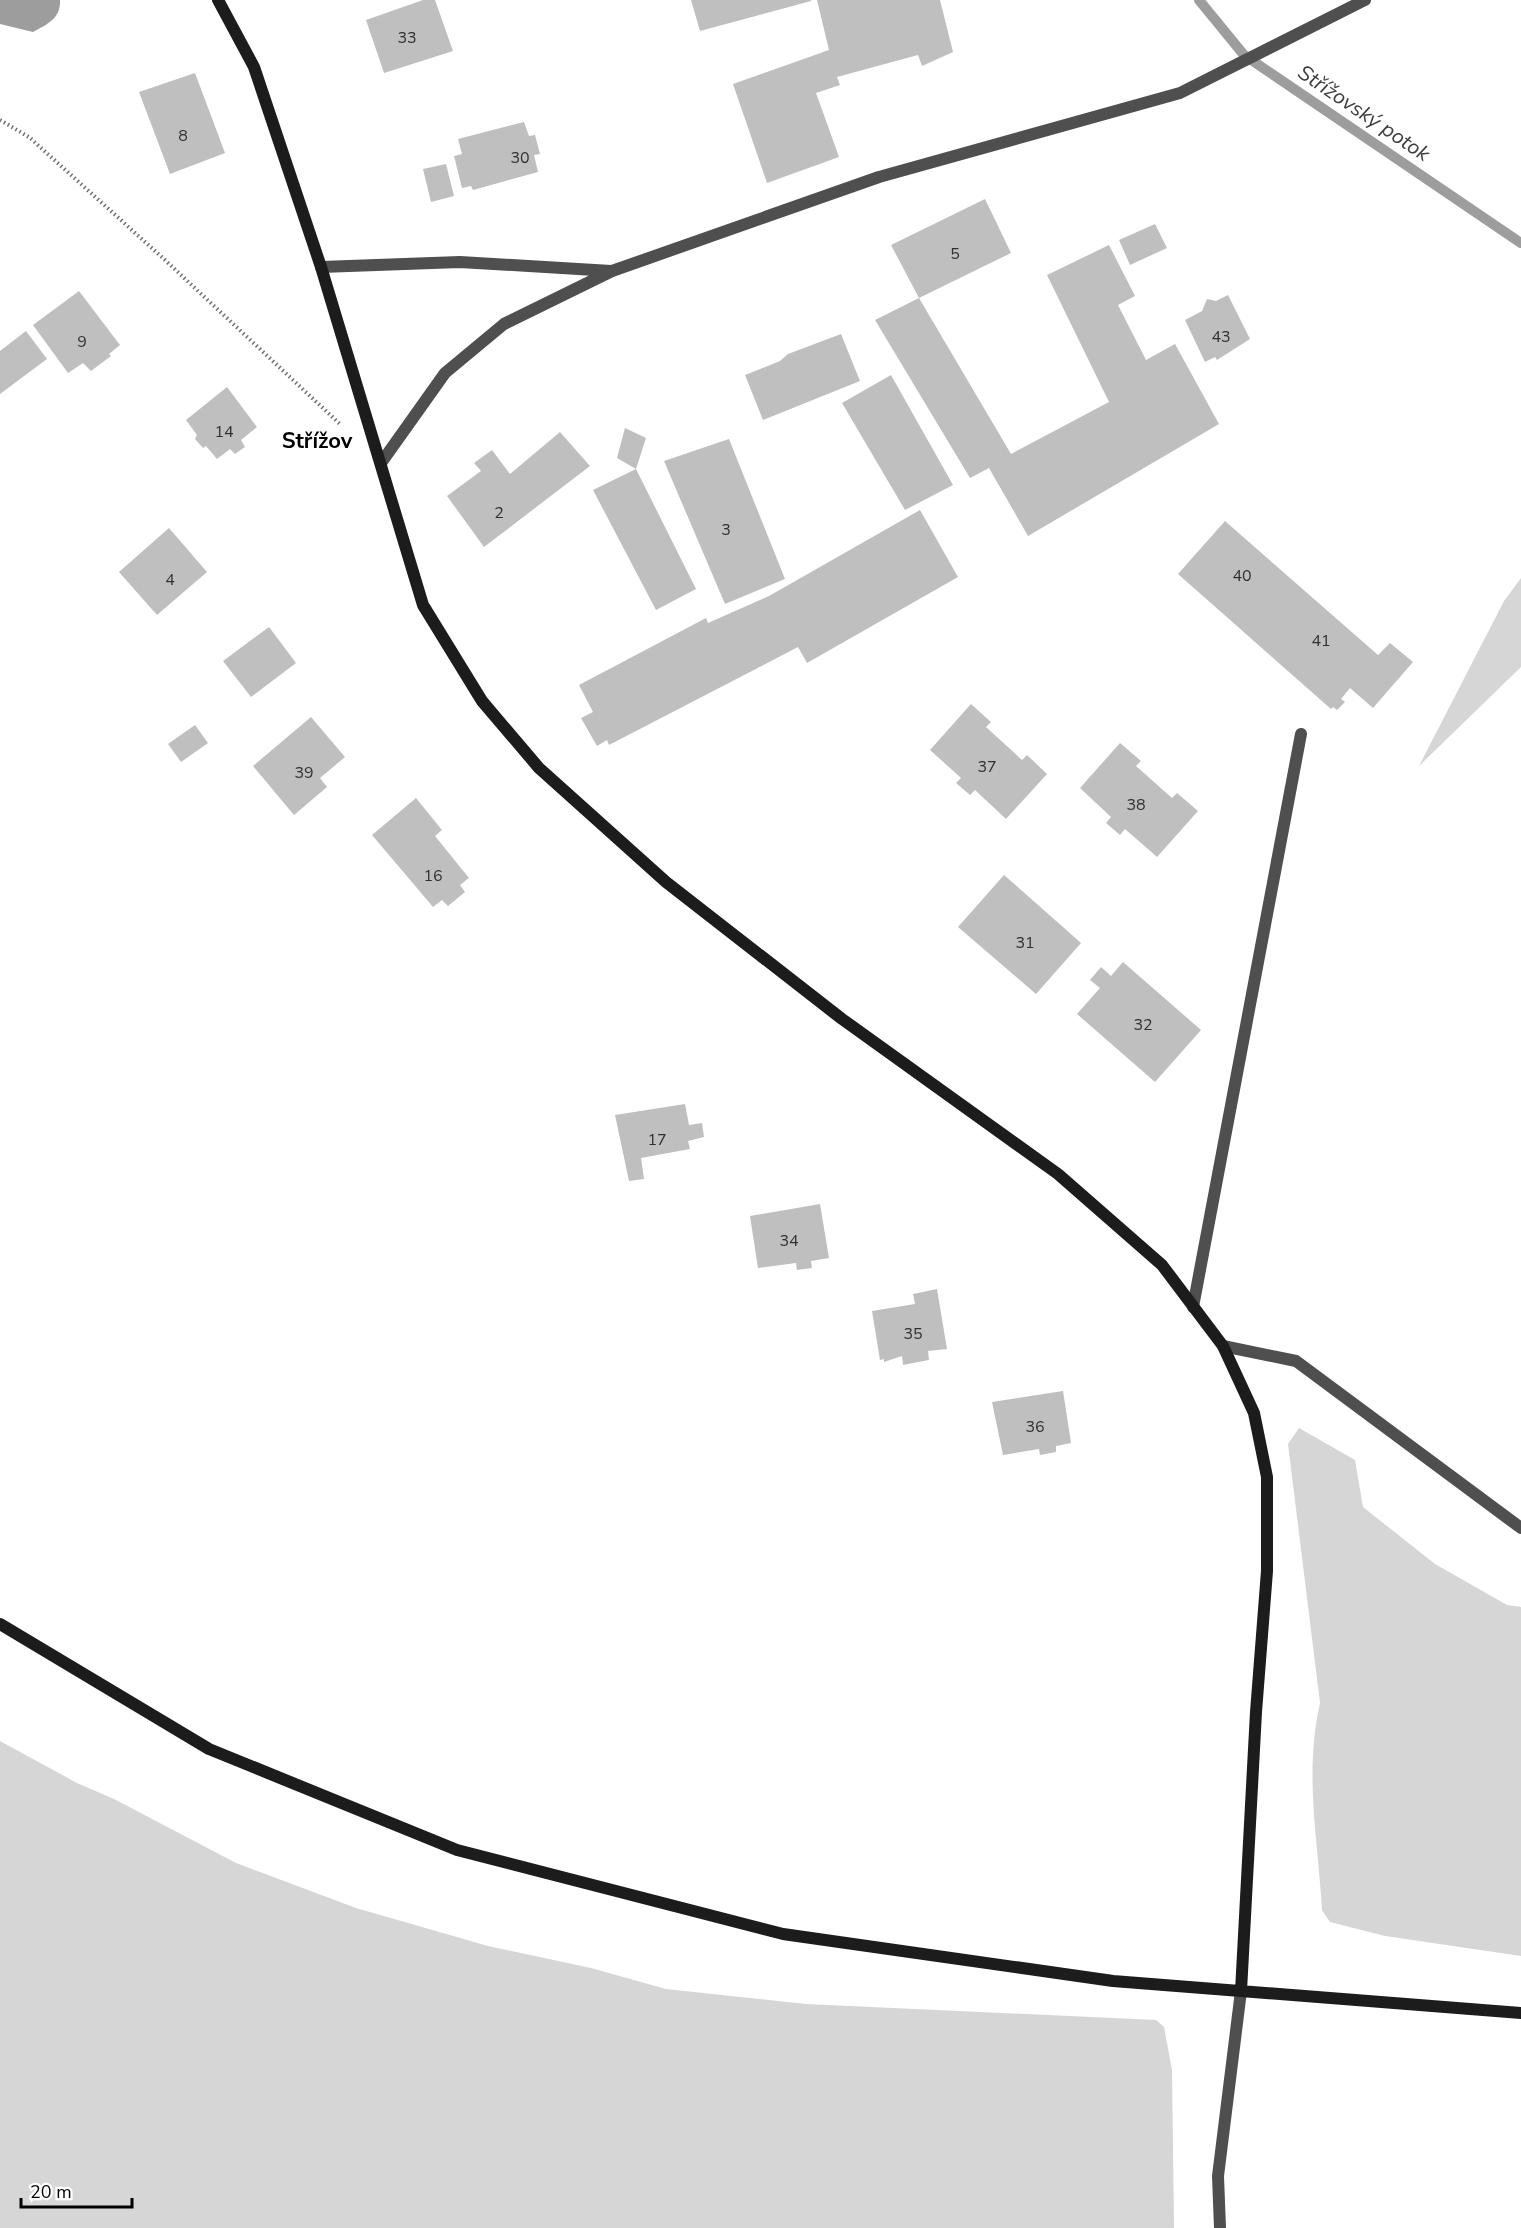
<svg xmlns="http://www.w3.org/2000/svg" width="1521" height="2228" font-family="'Nunito Sans',sans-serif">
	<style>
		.green { fill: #d6d6d6 }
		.water { fill: #9d9d9d }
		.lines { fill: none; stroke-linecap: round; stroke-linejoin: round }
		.stream { stroke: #9d9d9d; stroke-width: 10 }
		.building { fill: #bfbfbf }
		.path { stroke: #717171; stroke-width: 4; stroke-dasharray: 1.5 3; stroke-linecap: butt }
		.lane { stroke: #4f4f4f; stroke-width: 12 }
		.street { stroke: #4f4f4f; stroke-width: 12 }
		.secondary { stroke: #1c1c1c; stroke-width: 12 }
		.labels { text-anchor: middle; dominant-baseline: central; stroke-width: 4.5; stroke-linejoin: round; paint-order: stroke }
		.number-label { font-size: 16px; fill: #303030 }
		.water-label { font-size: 21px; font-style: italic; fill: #3e3e3e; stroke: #fff }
		.quarter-label { font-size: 22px; font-weight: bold; fill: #000; stroke: #fff }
	</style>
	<rect width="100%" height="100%" fill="#fff"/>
	<path class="green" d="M1521 578V667L1419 766 1504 601Z
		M1299 1428 1355 1460 1363 1507 1435 1564 1507 1605 1521 1607V1956L1385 1936 1330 1922 1322 1910C1318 1839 1304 1774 1320 1703L1288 1444Z
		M0 1741 77 1783 114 1799 236 1863 356 1908 488 1946 591 1968 666 1989 806 2004 1156 2020 1164 2027 1172 2070 1174 2228H0Z"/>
	<path class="water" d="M0 0H60C61 18 48 24 33 32L0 24Z"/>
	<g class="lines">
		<path class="stream" d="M1199 0 1244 55 1521 243"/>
	</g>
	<path class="building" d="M423 0H435L453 51 384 73 366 20Z
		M691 0H811V1L700 31Z
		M817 0H940L953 52 922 66 918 55 837 77 840 85 816 93 839 157 767 183 733 84 829 50Z
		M195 73 225 153 170 174 139 92Z
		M524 122 529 136 535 135 540 154 534 155 538 172 473 190 471 186 462 188 454 156 462 154 458 139Z
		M446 164 454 196 431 202 423 169Z
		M985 199 1011 253 919 298 891 245Z
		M1155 224 1167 248 1130 265 1119 240Z
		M1109 245 1135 296 1118 305 1146 360 1175 344 1219 424 1028 536 989 468 970 478 875 320 919 298 1011 454 1109 402 1047 275Z
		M79 291 120 345 109 354 111 356 91 371 83 363 68 373 33 325Z
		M1228 295 1250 339 1217 360 1215 357 1205 362 1185 320 1202 311 1207 299 1216 301Z
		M26 331 47 359 0 394V351Z
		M841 334 860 381 763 420 745 375 780 361 788 354Z
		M891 375 953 485 905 510 842 403Z
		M227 387 257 427 241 440 245 447 235 454 230 449 217 459 206 446 203 448 195 439 197 435 186 420Z
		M625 428 646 438 636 469 617 458Z
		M560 432 590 466 484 547 447 496 481 471 474 463 492 450 510 474Z
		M729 439 785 579 725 604 664 461Z
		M636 469 696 589 656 610 593 490Z
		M920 510 958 577 807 663 798 647 609 745 607 740 597 746 581 718 593 712 579 685 706 618 708 623 769 596Z
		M1225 521 1378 655 1390 643 1413 662 1373 708 1350 688 1341 699 1345 702 1337 710 1333 707 1331 709 1178 574Z
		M169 528 207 572 157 615 119 572Z
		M269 627 296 663 251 697 223 661Z
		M971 704 991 722 986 727 1022 760 1027 755 1047 774 1006 819 975 790 970 795 956 783 961 778 930 750Z
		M311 717 345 757 320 778 327 787 294 815 253 766Z
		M195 725 208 743 181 762 168 744Z
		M1120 743 1141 761 1136 766 1172 798 1177 793 1198 811 1157 857 1125 829 1120 835 1106 823 1111 817 1080 788Z
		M416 798 442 830 435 836 469 878 460 885 465 892 448 906 442 900 433 907 372 835Z
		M1004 875 1081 943 1036 994 958 927Z
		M1123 962 1201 1030 1155 1082 1077 1014 1100 988 1090 980 1101 967 1111 976Z
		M685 1104 689 1125 702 1123 704 1137 688 1141 690 1149 641 1158 644 1179 629 1181 615 1115Z
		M820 1204 829 1258 811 1261 812 1268 797 1270 796 1263 758 1268 750 1216Z
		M937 1289 947 1349 928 1351 929 1360 903 1365 902 1356 884 1362V1359L880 1360 872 1311 915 1304 913 1294Z
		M1063 1391 1071 1443 1056 1446V1452L1040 1455 1039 1449 1003 1455 992 1402Z"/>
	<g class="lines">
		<path class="path" d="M0 120 29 137 165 260 341 425"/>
		<path class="lane" d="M1193 1307 1301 734
			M1223 1346 1296 1361 1521 1528"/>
		<path class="street" d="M321 267 460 262 611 271
			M381 463 445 373 504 324 612 271 879 177 1180 93 1365 0
			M1220 2228 1218 2176 1241 1991"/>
		<path class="secondary" d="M218 0 254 67 321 267 423 605 482 701 539 768 666 882 842 1019 1058 1174 1162 1265 1223 1346 1254 1413 1267 1477V1571L1256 1712 1241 1991
			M0 1624 209 1749 457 1850 783 1934 1113 1981 1521 2013"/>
	</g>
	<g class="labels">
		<g class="number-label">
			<text x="407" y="38">33</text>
			<text x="183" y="136">8</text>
			<text x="520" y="158">30</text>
			<text x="955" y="254">5</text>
			<text x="1221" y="337">43</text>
			<text x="82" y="342">9</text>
			<text x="224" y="432">14</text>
			<text x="499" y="513">2</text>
			<text x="726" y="530">3</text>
			<text x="1242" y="576">40</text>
			<text x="170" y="580">4</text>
			<text x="1321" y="641">41</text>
			<text x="987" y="767">37</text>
			<text x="304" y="773">39</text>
			<text x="1136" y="805">38</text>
			<text x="433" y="876">16</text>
			<text x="1025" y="943">31</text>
			<text x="1143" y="1025">32</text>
			<text x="657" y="1140">17</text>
			<text x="789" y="1241">34</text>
			<text x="913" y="1334">35</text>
			<text x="1035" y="1427">36</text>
		</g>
		<g class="water-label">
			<text transform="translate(1364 113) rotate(34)">Střížovský potok</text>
		</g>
		<g class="quarter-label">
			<text x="317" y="441">Střížov</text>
		</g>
	</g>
	<path d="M21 2198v9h111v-9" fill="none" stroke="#000000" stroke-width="3"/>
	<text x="30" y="2198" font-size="18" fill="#000000" stroke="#ffffff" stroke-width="4.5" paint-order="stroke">20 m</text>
</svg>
